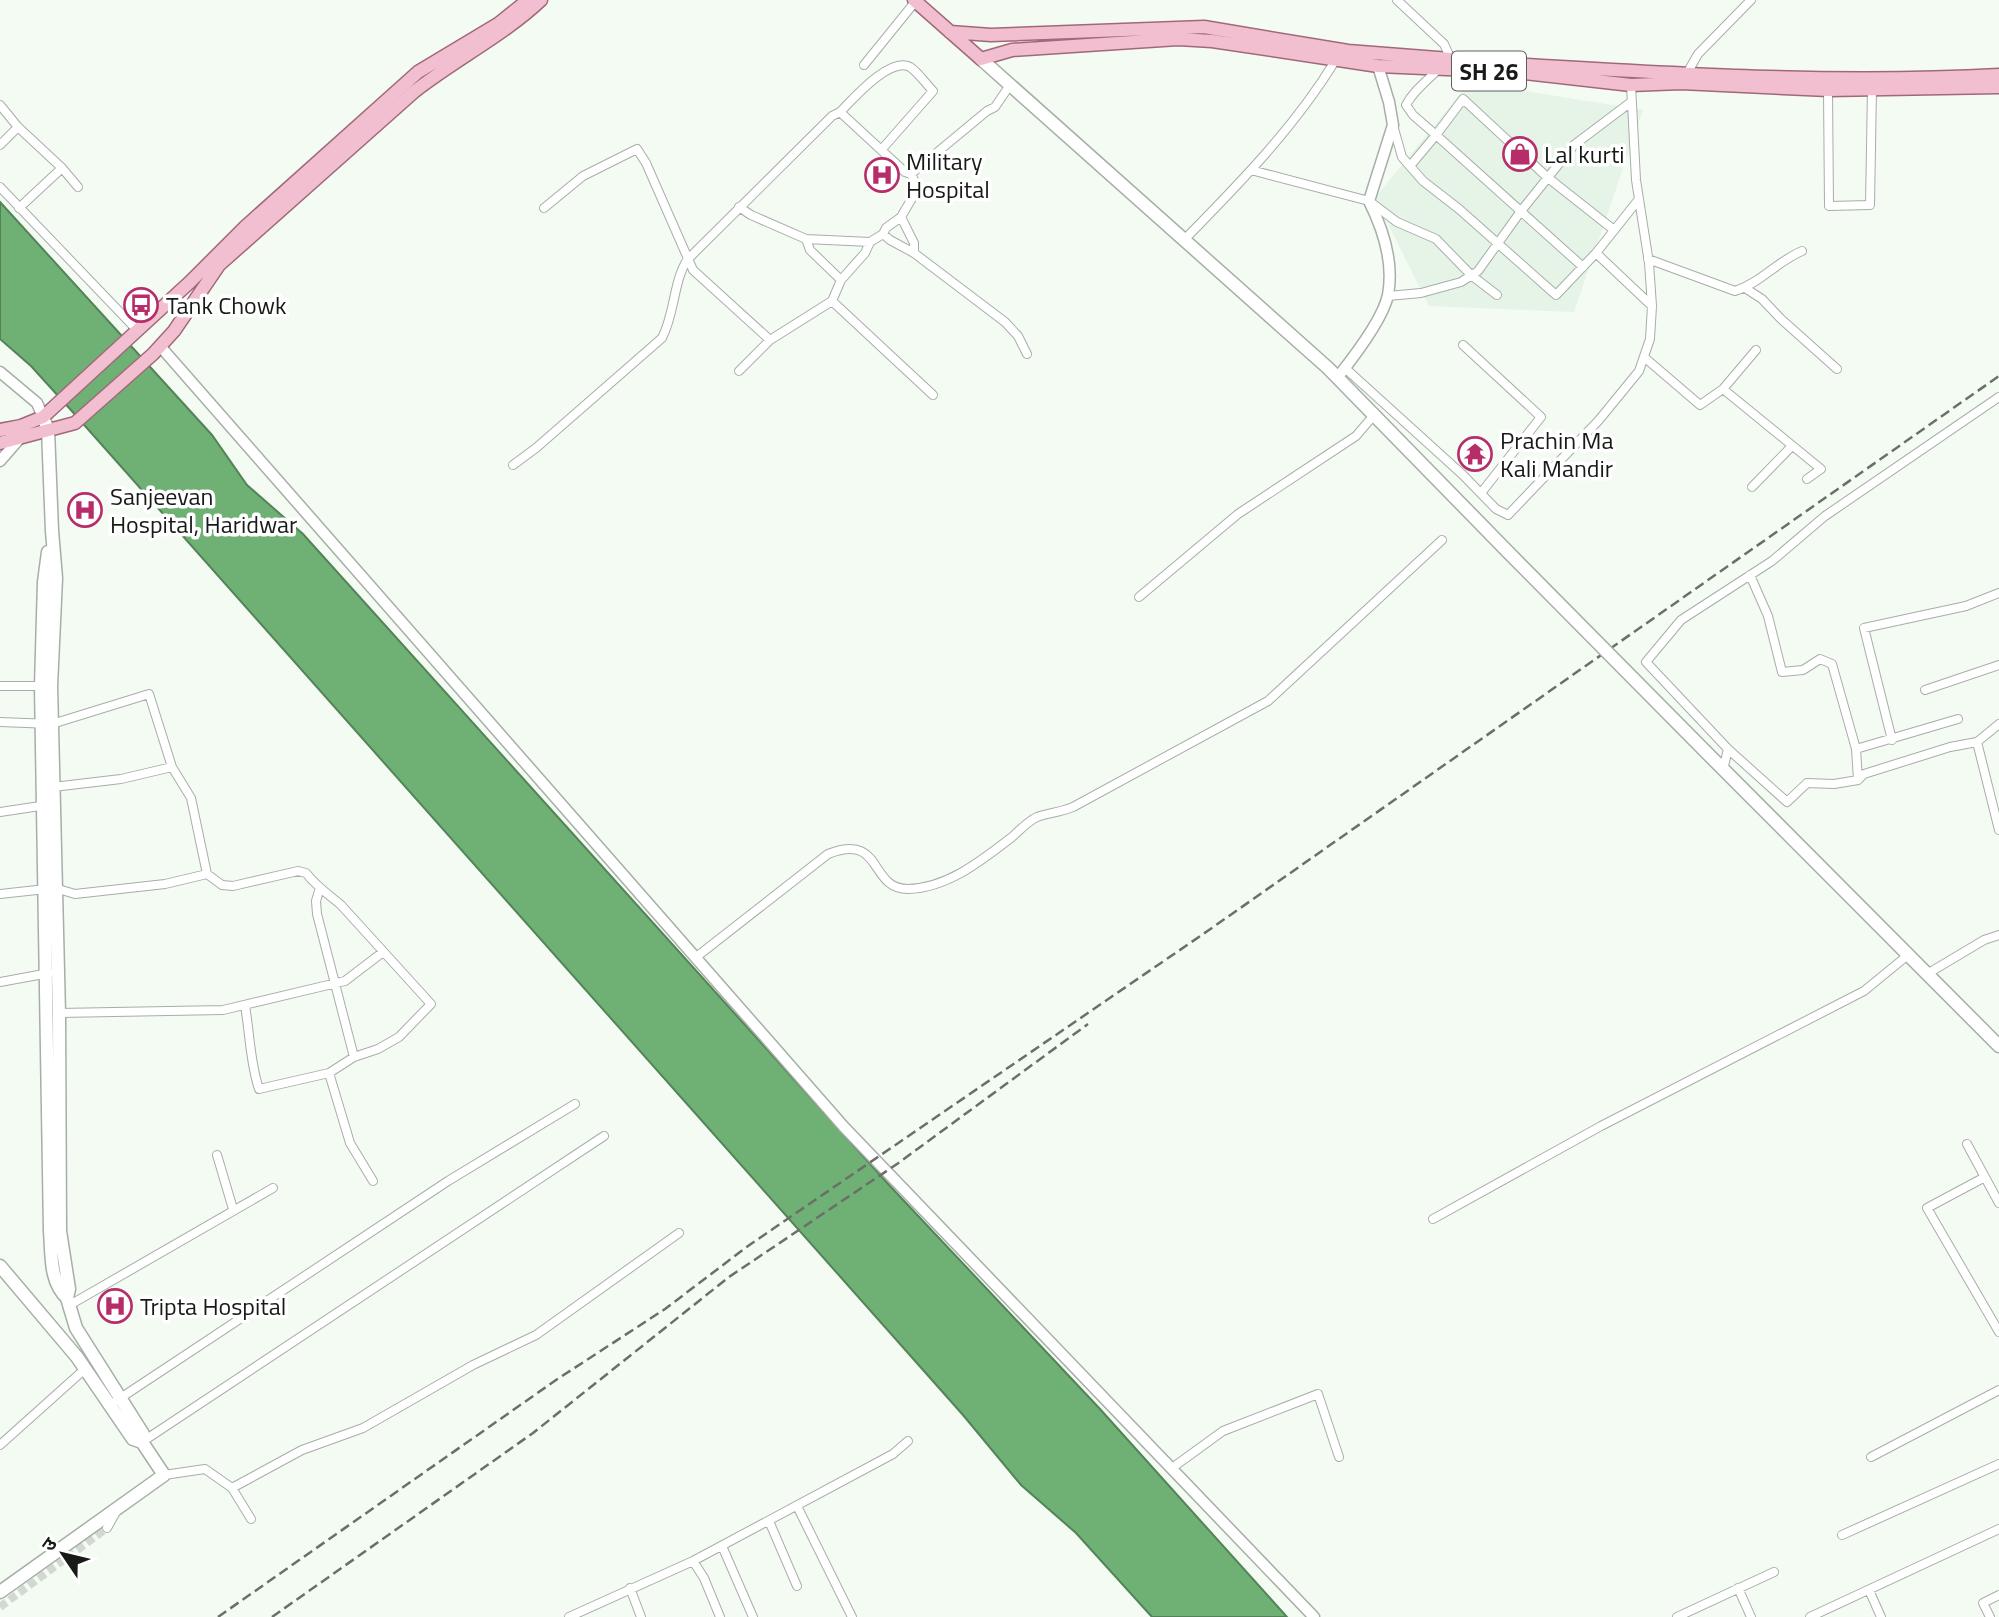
<svg xmlns="http://www.w3.org/2000/svg" width="1999" height="1617" font-family="'Titillium Web','Noto Sans Devanagari',sans-serif">
	<style>
		.built { fill: #e5f4e6 }
		.water { fill: #6fb075; stroke: #558359; stroke-width: 2 }
		.lines { fill: none; stroke-linecap: round; stroke-linejoin: round }
		.minor-tunnel { stroke: #d2d9d2; stroke-width: 8; stroke-dasharray: 8 4; stroke-linecap: butt }
		.minor-casing { stroke: #a6afa7; stroke-width: 10 }
		.tertiary-casing { stroke: #a6afa7; stroke-width: 13 }
		.secondary-casing { stroke: #a6afa7; stroke-width: 15 }
		.primary-casing { stroke: #a0697a; stroke-width: 15 }
		.minor { stroke: #fff; stroke-width: 8 }
		.tertiary { stroke: #fff; stroke-width: 10 }
		.secondary { stroke: #fff; stroke-width: 12 }
		.primary { stroke: #f2bfd0; stroke-width: 12 }
		.rail { stroke: #6a6f6a; stroke-width: 2.5; stroke-dasharray: 10 5; stroke-linecap: butt }
		.secondary-bridge-casing { stroke: #a6afa7; stroke-width: 15; stroke-linecap: butt }
		.secondary-bridge { stroke: #fff; stroke-width: 12 }
		.labels { text-anchor: middle; dominant-baseline: central; stroke-width: 7; stroke-linejoin: round; paint-order: stroke }
		.shield { fill: #fff; stroke: #5d5f5d; stroke-width: 2 }
		.shield-label { font-size: 23px; font-weight: bold; fill: #171a17 }
		.poi-label { font-size: 24px; fill: #171a17; stroke: #fff; text-anchor: start }
	</style>
	<rect width="100%" height="100%" fill="#f3fbf3"/>
	<path class="built" d="M1470 82 1643 110 1574 312 1429 306 1375 198Z"/>
	<path class="water" d="M0 202 212 435 247 485 303 534 890 1186 1100 1409 1287 1617H1152L1076 1533 1021 1485 963 1415 70 409 31 366 0 339Z"/>
	<g class="lines">
		<path class="minor-tunnel" d="M0 1607 107 1528"/>
		<g class="minor-casing">
			<path id="minor" d="M1397 0 1444 44 1449 55C1438 75 1417 84 1406 105L1413 115 1436 135 1463 99 1547 177 1614 230
				M864 65 915 2
				M1685 77 1698 54 1751 0
				M1828 90 1829 206 1870 205 1872 89
				M0 105 18 127 62 168 19 208
				M1393 125 1402 157 1423 181 1459 209 1556 295 1596 253
				M0 145 18 127
				M1410 166 1436 135 1583 267
				M62 168 78 187
				M1251 170 1369 201 1397 222 1436 239 1471 275 1497 295
				M911 174 987 111 995 107 1010 85
				M0 187 137 330
				M1639 199 1596 253 1652 306
				M739 207 751 215 806 239 870 242 883 234 886 228 901 217 918 188 911 174 905 172 840 112
				M544 208 583 176 637 149 646 163 693 270 770 340
				M901 217 914 243V253
				M883 234 890 240 914 253 1005 322 1018 336 1027 354
				M806 239 810 250 841 280
				M1184 240C1239 184 1294 128 1335 61
				M1648 259 1735 291C1760 283 1778 261 1802 251
				M1745 288 1762 299 1781 319 1837 369
				M1388 296 1421 293 1461 282 1478 271 1521 211 1574 145 1631 102
				M832 301 933 395
				M1463 345 1541 417 1481 493
				M1644 357 1700 405 1723 389 1821 469 1807 479
				M1345 368 1463 475 1496 509 1508 515 1599 420 1639 371 1650 339 1652 306 1649 263 1636 180 1631 85
				M739 371 770 340 832 301 841 280 865 253 870 242
				M1723 389 1756 350
				M513 465 536 448 662 338C675 313 673 283 687 260L832 116 840 112C853 99 890 56 910 67 918 72 926 84 933 91L882 149
				M1752 487 1792 446
				M1750 575 1768 616 1782 672 1803 670 1820 659 1832 664 1856 749 1858 780 1864 774 1950 747 1977 742 1999 724
				M1139 597 1238 514 1356 436 1374 415
				M0 686H43
				M1925 690 1999 665
				M0 722 52 724 149 694 172 767 191 798 207 874 222 885 233 886 298 871 306 873C317 887 328 894 341 905L431 1004 399 1037 378 1049 354 1057 329 1073 259 1089C250 1063 250 1034 245 1006
				M1892 740 1864 628 1966 606 1999 593
				M1977 742 1999 830
				M1728 749 1787 802 1807 783 1834 784 1858 780
				M1856 749 1958 719
				M1723 770 1728 749 1646 662 1681 620 1772 561 1825 516 1999 397
				M53 787 121 779 172 767
				M0 812 47 805
				M319 891 316 901 317 914 354 1057
				M0 894 55 888 75 894 165 884 207 874
				M695 958 828 854C884 832 868 889 908 889 948 888 982 860 1012 837 1019 831 1028 821 1037 817 1049 813 1061 812 1073 807L1268 701 1442 540
				M1927 974 1984 940 1999 935
				M0 982 49 973
				M59 1013 223 1010 345 981 383 952
				M329 1073 350 1143 373 1181
				M1967 1144 1999 1203
				M217 1155 233 1209
				M1985 1177 1927 1208 1999 1332
				M1433 1219 1601 1126 1864 991 1908 955
				M68 1306 273 1188
				M116 1401 448 1181 575 1104
				M142 1442 604 1136
				M0 1445 86 1368
				M1871 1457 1999 1390
				M1172 1468 1223 1431 1318 1394 1339 1457
				M164 1475 205 1469 232 1488 251 1519
				M232 1488 302 1450 363 1428 473 1365 536 1335 679 1233
				M797 1506 852 1617
				M769 1521 797 1586
				M107 1528 116 1512
				M1842 1535 1999 1464
				M722 1546 753 1617
				M693 1561 704 1578 720 1617
				M630 1588 641 1617
				M1738 1588 1751 1617
				M1869 1590 1881 1617
				M569 1617 693 1561 893 1454 908 1441
				M1677 1617 1774 1572
				M1810 1617 1999 1529
				M1990 1617 1983 1603 1999 1595"/>
		</g>
		<g class="tertiary-casing">
			<path id="tertiary" d="M160 346 844 1127 1314 1617
				M0 372 37 403 43 417
				M1337 378C1353 358 1383 319 1388 295 1394 263 1383 229 1369 201L1393 125 1389 102 1378 66
				M0 461 21 437"/>
		</g>
		<g class="secondary-casing">
			<path id="secondary" d="M981 59 1328 368 1508 552
				M45 422 48 430 52 531 56 578 51 686 59 1013 60 1231 69 1289 67 1298 76 1328 143 1434 142 1442
				M48 552 44 582 41 686 50 1231C52 1254 49 1281 67 1298
				M1708 754 1999 1046
				M0 1266 77 1357 133 1439 142 1442 164 1475 0 1592"/>
		</g>
		<g class="primary-casing">
			<path id="primary" d="M914 0 981 59 1012 50 1178 39 1212 41 1378 66 1516 72 1631 85 1681 83 1828 90 1999 87
				M950 32 991 35 1204 27 1348 51 1489 62
				M1511 64C1674 74 1836 84 1999 75
				M0 430 21 426 43 417 190 282 245 227 418 72 498 24 528 0
				M0 443 75 423 153 354 174 331 219 265 415 91C456 59 504 35 541 0"/>
		</g>
		<use href="#minor" class="minor"/>
		<use href="#tertiary" class="tertiary"/>
		<use href="#secondary" class="secondary"/>
		<use href="#primary" class="primary"/>
		<path class="rail" d="M218 1617 556 1380 665 1309 748 1246 1209 930 1999 376
			M272 1617 533 1433 729 1277 897 1164 1088 1024"/>
		<g class="secondary-bridge-casing">
			<path id="secondary-bridge" d="M1508 552 1708 754"/>
		</g>
		<use href="#secondary-bridge" class="secondary-bridge"/>
	</g>
	<defs>
		<g id="shop-ring" transform="scale(1.75)"><circle r="9.5" fill="#fff" stroke="#b72d69" stroke-width="1.5"/><path d="M-5-2.5h2.3a2.7 3.5 0 0 1 5.4 0H5L5.5 6h-11ZM-1.5-2.5h3a1.5 2.3 0 0 0-3 0Z" fill="#b72d69"/></g>
		<g id="hospital-ring" transform="scale(1.75)"><circle r="9.5" fill="#fff" stroke="#b72d69" stroke-width="1.5"/><path d="M-5-5h3v3.5h4V-5h3V5h-3V1.5h-4V5h-3Z" fill="#b72d69"/></g>
		<g id="bus-ring" transform="scale(1.75)"><circle r="9.5" fill="#fff" stroke="#b72d69" stroke-width="1.5"/><path d="M-5-6H5V4H4V6H2V4H-2V6H-4V4H-5ZM-3.5-4V0h7V-4ZM-3.5 1.2v1.5H-2V1.2ZM2 1.2v1.5H3.5V1.2Z" fill="#b72d69"/></g>
		<g id="temple-ring" transform="scale(1.75)"><circle r="9.5" fill="#fff" stroke="#b72d69" stroke-width="1.5"/><path d="M0-6L5-2H3V0L6.5 2.5H4V6H1.5V3h-3V6H-4V2.5H-6.5L-3 0V-2H-5Z" fill="#b72d69"/></g>
	</defs>
	<g fill-rule="evenodd">
		<use href="#shop-ring" x="1520" y="154"/>
		<use href="#hospital-ring" x="882" y="175"/>
		<use href="#bus-ring" x="141" y="305"/>
		<use href="#temple-ring" x="1475" y="454"/>
		<use href="#hospital-ring" x="85" y="510"/>
		<use href="#hospital-ring" x="115" y="1306"/>
	</g>
	<g class="labels">
		<rect class="shield" x="1452" y="51.5" width="74" height="39" rx="5"/>
		<g class="shield-label">
			<text x="1489" y="71">SH 26</text>
		</g>
		<g class="poi-label">
			<text x="1544" y="154">Lal kurti</text>
			<text x="906" y="161">Military<tspan x="906" dy="28">Hospital</tspan></text>
			<text x="166" y="305">Tank Chowk</text>
			<text x="1500" y="440">Prachin Ma<tspan x="1500" dy="28">Kali Mandir</tspan></text>
			<text x="110" y="496">Sanjeevan<tspan x="110" dy="28">Hospital, Haridwar</tspan></text>
			<text x="140" y="1306">Tripta Hospital</text>
		</g>
	</g>
	<g transform="translate(63 1554) rotate(305)" stroke="#ffffff" stroke-width="5" paint-order="stroke">
	<path d="M0-5L12 26L0 18L-12 26Z" fill="#171a17"/>
	<text y="-10" font-size="19" font-weight="bold" text-anchor="middle" fill="#171a17">उ</text>
	</g>
</svg>
